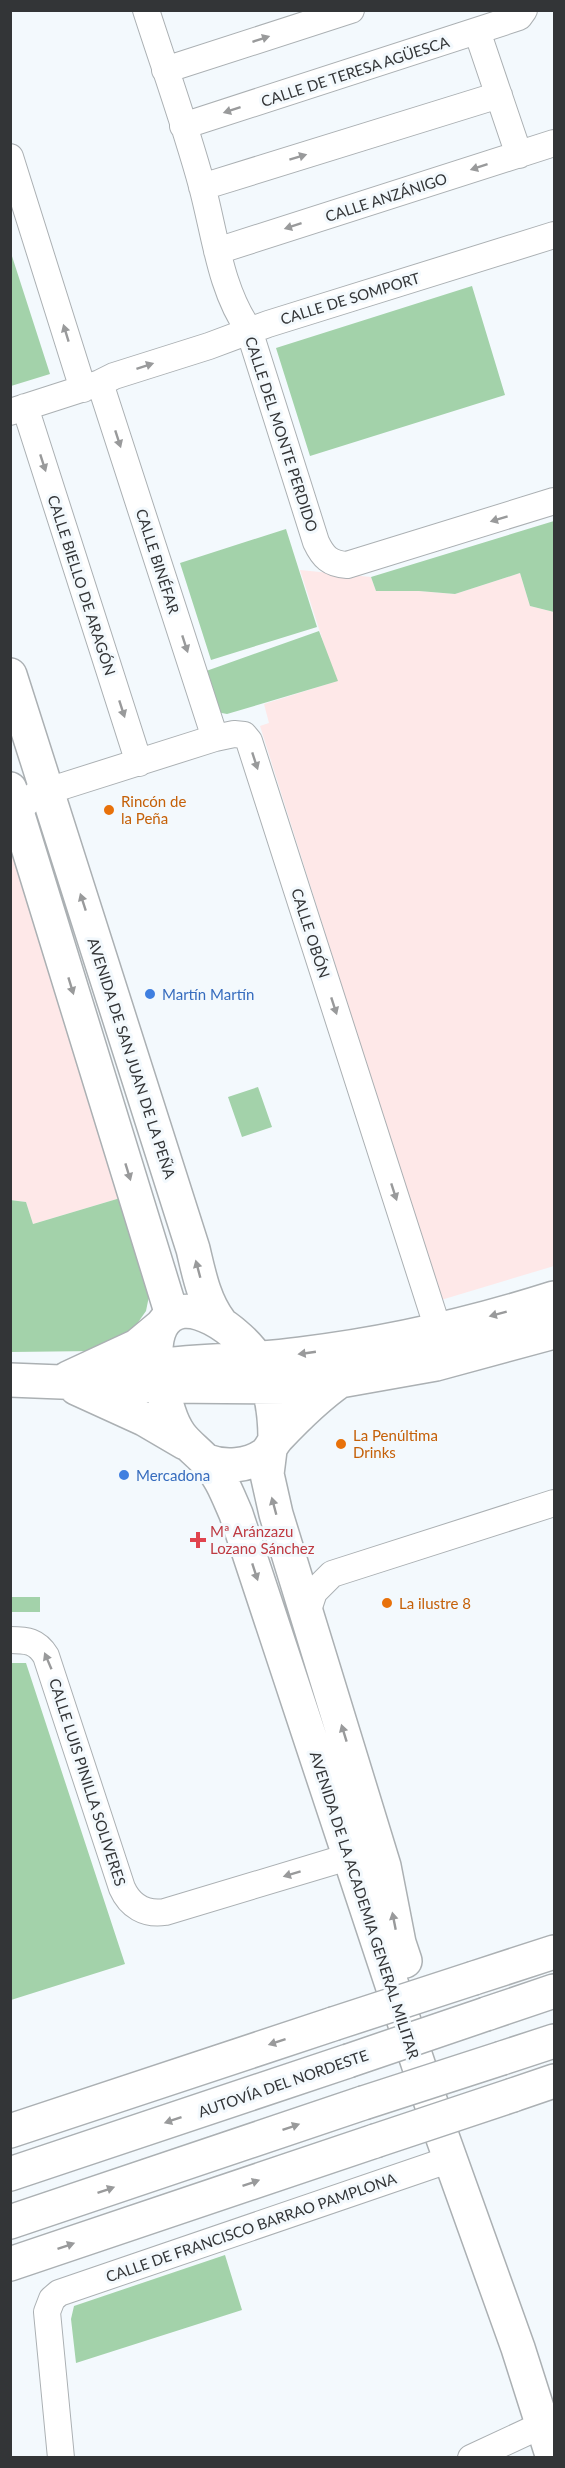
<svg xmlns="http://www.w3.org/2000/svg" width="565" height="2468" font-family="Lato,sans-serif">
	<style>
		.industrial { fill: #fee8e8 }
		.green { fill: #a3d2aa }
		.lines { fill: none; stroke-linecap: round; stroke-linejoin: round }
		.minor-casing { stroke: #abb0b3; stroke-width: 28 }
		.major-casing { stroke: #abb0b3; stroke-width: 36 }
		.highway-casing { stroke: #abb0b3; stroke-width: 36 }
		.minor { stroke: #fff; stroke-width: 26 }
		.major { stroke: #fff; stroke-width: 33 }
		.highway { stroke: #fff; stroke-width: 33 }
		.highway-bridge-casing { stroke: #abb0b3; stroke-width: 36; stroke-linecap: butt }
		.highway-bridge { stroke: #fff; stroke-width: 33 }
		.oneway { fill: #999a9b }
		.food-dot { fill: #e8710a; stroke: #f3f9fd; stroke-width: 2 }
		.shop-dot { fill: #3f7fe0; stroke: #f3f9fd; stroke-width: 2 }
		.health-dot { fill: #e0444e; stroke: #f3f9fd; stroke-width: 2 }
		.labels { text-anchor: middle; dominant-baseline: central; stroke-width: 6; stroke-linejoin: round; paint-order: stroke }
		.street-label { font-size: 15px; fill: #333537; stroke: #f3f9fd }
		.food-label { font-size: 15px; fill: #c56008; stroke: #f3f9fd; text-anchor: start }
		.shop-label { font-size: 15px; fill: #366cbe; stroke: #f3f9fd; text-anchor: start }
		.health-label { font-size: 15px; fill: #be3a42; stroke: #f3f9fd; text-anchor: start }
	</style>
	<rect width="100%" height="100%" fill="#f3f9fd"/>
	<path class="industrial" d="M300 570 371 577 376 591H419L455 594 520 573 530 606 554 612V1266L441 1300 260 726 269 723 264 704 337 681 331 666Z
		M10 841 127 1196 33 1224 26 1202 11 1200Z"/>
	<path class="green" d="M10 250 50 374 11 386H10Z
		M472 286 505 395 310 456 276 348Z
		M554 521V612L530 606 520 573 455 594 419 591H376L371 577Z
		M286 529 317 627 211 660 180 563Z
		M319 631 338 681 227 714 206 710 195 675Z
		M258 1087 272 1127 242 1137 228 1097Z
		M127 1196 151 1286 146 1311 132 1331 95 1351 11 1352 10 1200 26 1202 33 1224Z
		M10 1597H40V1612H11Z
		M11 1663H26L125 1964 11 2000Z
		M225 2255 242 2310 76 2363 71 2319 74 2306Z"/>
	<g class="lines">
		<g class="minor-casing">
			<path id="minor" d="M146 10C165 69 186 127 202 186 215 234 220 289 249 330L316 542C323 557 330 564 347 565L554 501
				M477 31 519 155
				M165 70 351 10
				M183 126 513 19 519 17 524 10
				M10 157 83 389
				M202 187 499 95
				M217 251 554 143
				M100 383 215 738
				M25 407 139 763
				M10 412 100 383 114 376 209 346 268 324 554 235
				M19 816 22 807 35 795 215 738 234 734 244 735 249 741 438 1329
				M307 1613 314 1592 332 1574 554 1503
				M10 1640C27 1640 37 1641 46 1656L122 1888C130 1906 145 1915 165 1912L348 1857
				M61 2458 47 2312 52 2299 59 2293 451 2159
				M471 2458 542 2425"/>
		</g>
		<g class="major-casing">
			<path id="major" d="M10 675 193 1249C199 1274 204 1301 220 1322
				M10 789 172 1315
				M145 1367C196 1360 249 1361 300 1354 386 1344 472 1324 554 1298
				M68 1378 137 1346 161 1326
				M10 1380 162 1386 287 1387 340 1381 436 1364 554 1332
				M76 1388 144 1419 185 1443
				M275 1439C275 1411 271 1384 257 1359 243 1335 183 1286 161 1327 149 1351 161 1388 169 1412 178 1440 189 1443 207 1462 221 1476 228 1496 236 1514L441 2133 518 2348 553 2458
				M270 1450 267 1474 276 1514 384 1866 399 1943 405 1961
				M207 1461C225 1468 248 1466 264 1455 271 1450 272 1443 278 1437 297 1417 317 1397 340 1381"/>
		</g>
		<g class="highway-casing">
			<path id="highway" d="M474 1978 554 1952
				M486 2014 554 1991
				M502 2058 554 2041
				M513 2095 554 2081
				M10 2131 333 2024
				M10 2174 348 2061
				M10 2222 363 2103
				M10 2264 375 2141"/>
		</g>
		<use href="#minor" class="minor"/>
		<use href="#major" class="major"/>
		<use href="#highway" class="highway"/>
		<g class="highway-bridge-casing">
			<path id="highway-bridge" d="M333 2024 474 1978
				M348 2061 486 2014
				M363 2103 502 2058
				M375 2141 513 2095"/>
		</g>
		<use href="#highway-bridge" class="highway-bridge"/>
	</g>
	<defs><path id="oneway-solid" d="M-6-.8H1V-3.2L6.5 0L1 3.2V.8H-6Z" transform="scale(1.5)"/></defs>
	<g class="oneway">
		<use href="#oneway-solid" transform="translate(261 39) rotate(-18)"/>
		<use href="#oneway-solid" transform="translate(232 110) rotate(162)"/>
		<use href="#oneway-solid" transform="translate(298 157) rotate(-17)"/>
		<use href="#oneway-solid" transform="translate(479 167) rotate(162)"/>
		<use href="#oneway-solid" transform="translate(293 226) rotate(162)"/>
		<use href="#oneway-solid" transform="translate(66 333) rotate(-107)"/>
		<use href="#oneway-solid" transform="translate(145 366) rotate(-18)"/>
		<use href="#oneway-solid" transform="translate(118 439) rotate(72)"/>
		<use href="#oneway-solid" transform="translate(43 463) rotate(72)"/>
		<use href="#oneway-solid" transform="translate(499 519) rotate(163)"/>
		<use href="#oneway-solid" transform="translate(185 644) rotate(72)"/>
		<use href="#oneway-solid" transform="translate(122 709) rotate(72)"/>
		<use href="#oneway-solid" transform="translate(255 761) rotate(72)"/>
		<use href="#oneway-solid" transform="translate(83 902) rotate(-108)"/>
		<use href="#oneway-solid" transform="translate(71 986) rotate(73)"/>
		<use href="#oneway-solid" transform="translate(334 1006) rotate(72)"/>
		<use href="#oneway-solid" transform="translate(128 1172) rotate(73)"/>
		<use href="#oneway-solid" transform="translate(394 1192) rotate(72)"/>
		<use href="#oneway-solid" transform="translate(198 1269) rotate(-105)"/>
		<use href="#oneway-solid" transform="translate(498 1314) rotate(165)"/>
		<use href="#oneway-solid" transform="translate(307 1353) rotate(172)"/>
		<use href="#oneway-solid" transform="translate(274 1506) rotate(-105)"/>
		<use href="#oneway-solid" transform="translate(255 1572) rotate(72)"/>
		<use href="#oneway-solid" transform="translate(48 1661) rotate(-113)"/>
		<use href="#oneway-solid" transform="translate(344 1733) rotate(-107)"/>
		<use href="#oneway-solid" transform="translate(292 1874) rotate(163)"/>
		<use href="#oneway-solid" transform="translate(394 1921) rotate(-101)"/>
		<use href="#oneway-solid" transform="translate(277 2042) rotate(162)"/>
		<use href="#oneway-solid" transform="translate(173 2120) rotate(161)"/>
		<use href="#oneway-solid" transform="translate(291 2127) rotate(-19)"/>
		<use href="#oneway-solid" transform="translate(251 2183) rotate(-19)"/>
		<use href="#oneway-solid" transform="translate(106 2190) rotate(-19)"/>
		<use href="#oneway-solid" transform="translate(66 2246) rotate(-19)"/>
	</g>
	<g class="food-dot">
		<circle cx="109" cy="810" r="6"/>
		<circle cx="341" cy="1444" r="6"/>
		<circle cx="387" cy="1603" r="6"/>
	</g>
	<g class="shop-dot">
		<circle cx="150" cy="994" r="6"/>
		<circle cx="124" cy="1475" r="6"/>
	</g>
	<path class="health-dot" d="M195 1531h6v6h6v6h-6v6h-6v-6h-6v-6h6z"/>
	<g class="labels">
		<g class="street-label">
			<text transform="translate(355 71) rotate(-18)">CALLE DE TERESA AGÜESCA</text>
			<text transform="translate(386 197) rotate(-18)">CALLE ANZÁNIGO</text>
			<text transform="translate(350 298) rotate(-17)">CALLE DE SOMPORT</text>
			<text transform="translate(282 434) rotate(72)">CALLE DEL MONTE PERDIDO</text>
			<text transform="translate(158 561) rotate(72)">CALLE BINÉFAR</text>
			<text transform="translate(82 585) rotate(72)">CALLE BIELLO DE ARAGÓN</text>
			<text transform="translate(311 933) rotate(72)">CALLE OBÓN</text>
			<text transform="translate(132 1058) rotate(72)">AVENIDA DE SAN JUAN DE LA PEÑA</text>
			<text transform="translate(88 1782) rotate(72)">CALLE LUIS PINILLA SOLIVERES</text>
			<text transform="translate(365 1905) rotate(72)">AVENIDA DE LA ACADEMIA GENERAL MILITAR</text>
			<text transform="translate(283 2083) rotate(-19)">AUTOVÍA DEL NORDESTE</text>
			<text transform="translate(251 2227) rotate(-19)">CALLE DE FRANCISCO BARRAO PAMPLONA</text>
		</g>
		<g class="food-label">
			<text x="121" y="801">Rincón de<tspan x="121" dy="17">la Peña</tspan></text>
			<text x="353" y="1435">La Penúltima<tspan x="353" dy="17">Drinks</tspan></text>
			<text x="399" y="1603">La ilustre 8</text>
		</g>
		<g class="shop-label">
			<text x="162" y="994">Martín Martín</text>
			<text x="136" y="1475">Mercadona</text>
		</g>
		<g class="health-label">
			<text x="210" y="1531">Mª Aránzazu<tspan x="210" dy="17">Lozano Sánchez</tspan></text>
		</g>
	</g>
	<rect width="565" height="2468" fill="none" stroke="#333537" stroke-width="24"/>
</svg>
